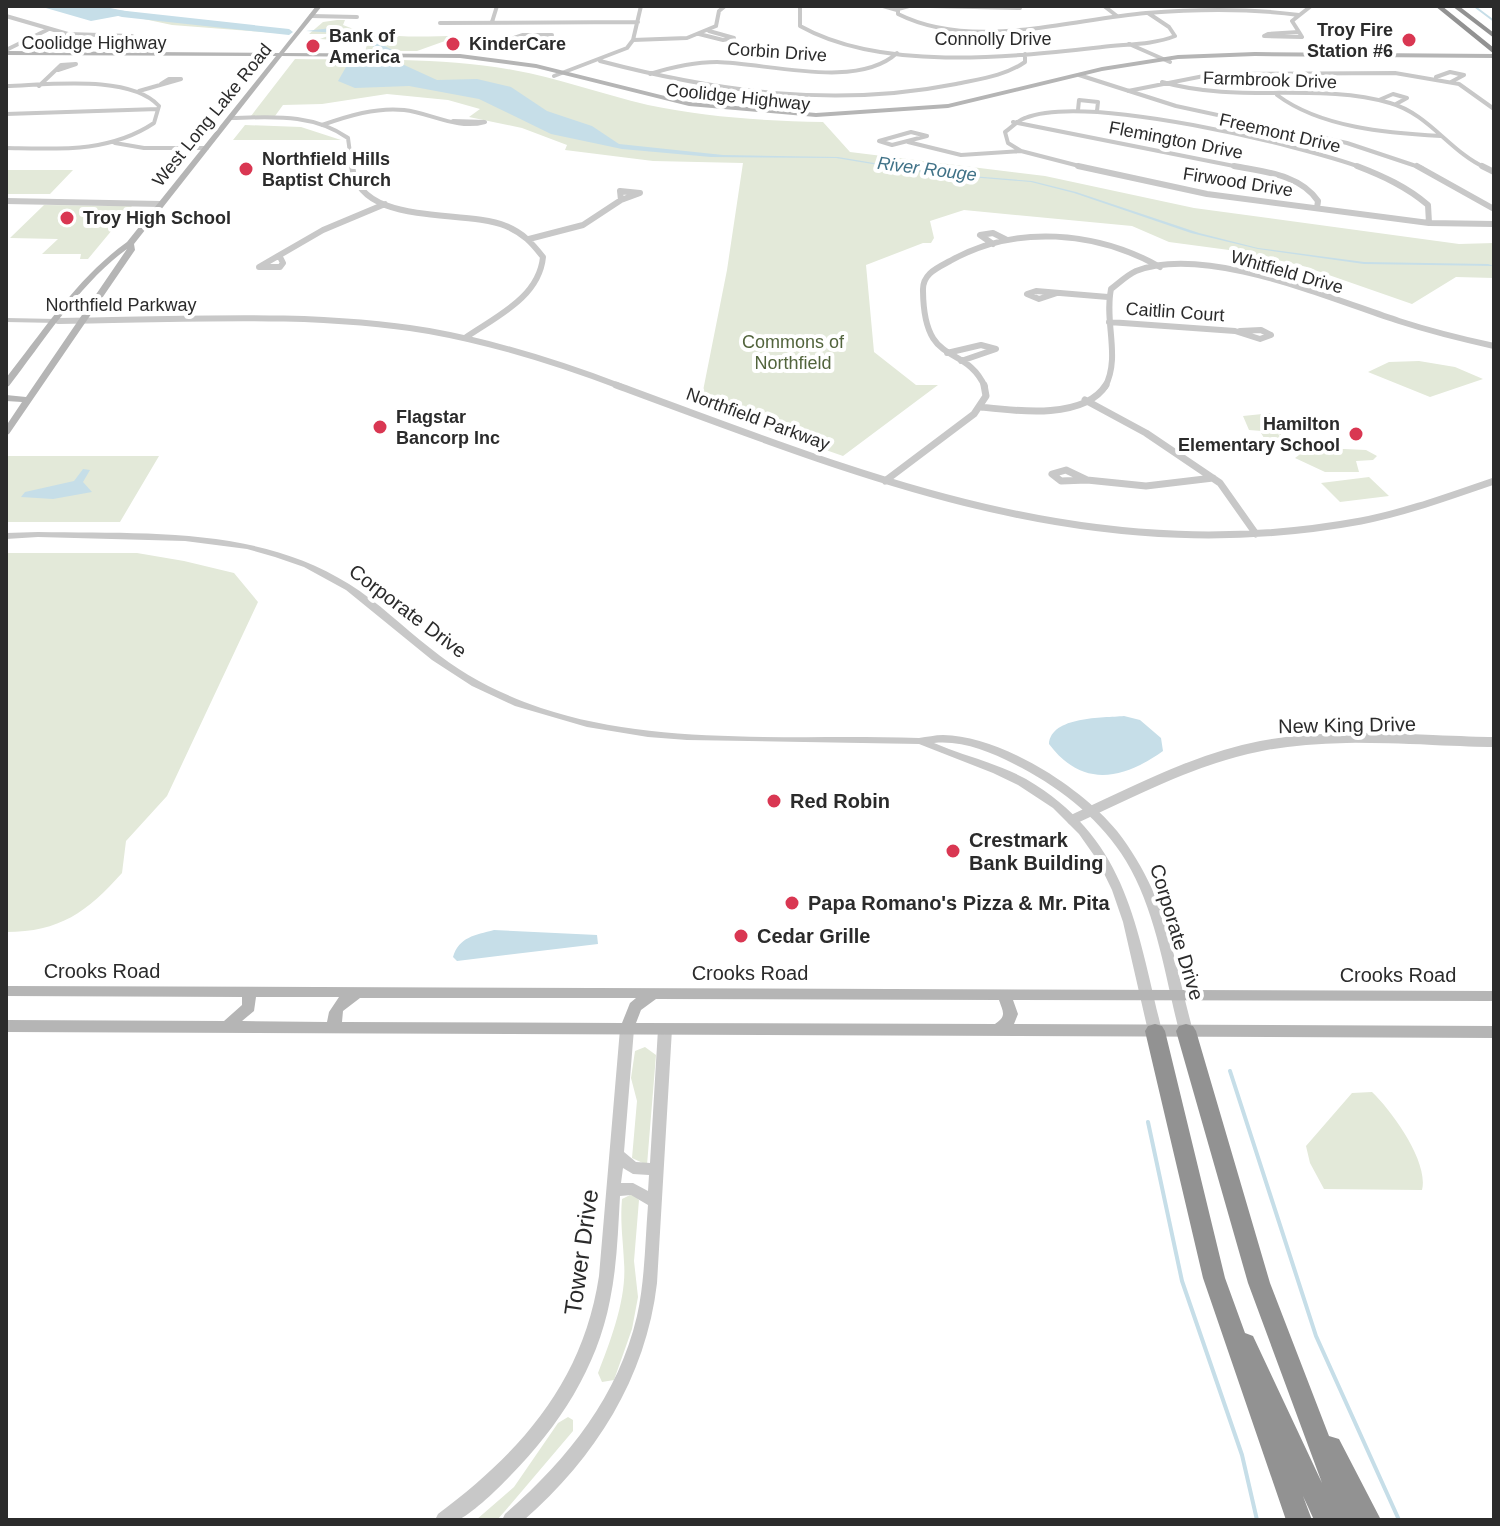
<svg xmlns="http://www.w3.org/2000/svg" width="1500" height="1526" font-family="Arial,sans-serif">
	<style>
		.green { fill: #e3e9d9 }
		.water { fill: #c6dee8 }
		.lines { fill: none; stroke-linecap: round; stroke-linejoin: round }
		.stream-far1 { stroke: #c6dee8; stroke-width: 2 }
		.stream { stroke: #c6dee8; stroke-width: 4 }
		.river { fill: #c6dee8; fill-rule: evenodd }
		.minor-far3 { stroke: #c8c8c8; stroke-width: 4 }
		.minor-far2 { stroke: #c8c8c8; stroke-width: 6 }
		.minor-far1 { stroke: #c8c8c8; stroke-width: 7 }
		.minor { stroke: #c8c8c8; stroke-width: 10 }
		.tertiary { fill: #c8c8c8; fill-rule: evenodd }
		.secondary { fill: #b5b5b5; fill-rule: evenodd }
		.motorway { fill: #929292; fill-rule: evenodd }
		.poi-dot { fill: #d93752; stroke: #fff; stroke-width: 3 }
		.labels { text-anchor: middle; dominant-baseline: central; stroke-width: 8; stroke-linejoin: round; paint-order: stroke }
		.far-poi-label { font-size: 18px; font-weight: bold; fill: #2b2b2b; stroke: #fff; text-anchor: start }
		.far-street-label { font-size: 18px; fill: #2b2b2b; stroke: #fff }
		.far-water-label { font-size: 18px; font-style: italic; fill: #407287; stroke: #fff }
		.far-park-label { font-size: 18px; fill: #52643c; stroke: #fff }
		.street-label { font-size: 20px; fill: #2b2b2b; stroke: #fff }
		.poi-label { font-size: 20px; font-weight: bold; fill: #2b2b2b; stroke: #fff; text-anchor: start }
		.near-street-label { font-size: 24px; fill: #2b2b2b; stroke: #fff }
	</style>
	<rect width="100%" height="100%" fill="#fff"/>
	<path class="green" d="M143 14 291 30 288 34 172 25 139 18Z
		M337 20H345L343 25C377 40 422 36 459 36L417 51H365L368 42 320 39 333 34H309L323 22Z
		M295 59C367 60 441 57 513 70 558 78 602 94 648 105 705 117 764 121 823 122L850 152 1045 176 1194 208 1459 244 1494 243V278L1456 277 1412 304 1303 266 1244 252 1169 242 1132 226 964 210 930 221 934 238 931 243H923L866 265 874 352 916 385H938L843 456 700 406 727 270 743 163 653 161 565 150 567 145 522 128 469 117 480 109 448 100 387 94 322 104 283 105 275 116H251Z
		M245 125 301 127 341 140H233Z
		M6 170H73L50 194H6Z
		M44 205 132 206 88 259H80L81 254H42L58 239 10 238Z
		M1419 361 1455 367 1483 379 1430 397 1368 372 1389 362Z
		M1273 413 1281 435 1278 434 1288 446 1266 448 1258 439 1264 438 1261 433 1276 432 1249 430 1243 416Z
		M1300 447 1366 450 1377 456 1373 460 1356 461 1359 472H1325L1295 458 1299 455 1296 452Z
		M6 456H159L120 522H6Z
		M1369 477 1389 496 1340 502 1321 483Z
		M6 553H137L184 561 234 573 258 602 167 796 126 841 122 873C87 912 60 932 6 932Z
		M645 1047 656 1055 647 1165 632 1158 637 1101 631 1078 635 1051Z
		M1372 1092C1392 1111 1429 1162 1422 1190L1324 1189 1310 1163 1306 1146 1352 1093Z
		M632 1194 639 1200 634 1261 638 1297 632 1329 614 1380 602 1382 598 1373C611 1340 627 1298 624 1262 623 1239 620 1223 622 1199Z
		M568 1417 573 1420V1431L505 1511 497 1520H476L514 1487 558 1423Z"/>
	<path class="water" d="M39 6H101L134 13 91 21Z
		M391 59 437 80 477 79 511 87 547 111 592 126 619 144 723 155 838 157 934 173 1032 181 1076 192 1199 233 1258 248 1364 262 1488 264 1494 266 1364 264 1258 249 1191 233 1074 193 1031 182 933 174 836 158 711 157 622 149 551 134 479 99 409 86 355 88 338 81 346 67Z
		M83 469 90 470 83 482 92 492 53 499 21 497 25 492 74 481Z
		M1124 716 1140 720 1161 738 1163 751C1122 780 1082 788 1049 744 1051 716 1103 718 1124 716Z
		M494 930 597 935 598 944 457 961 453 957C459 937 475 935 494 930Z"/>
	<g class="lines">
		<path class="stream-far1" d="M1474 6 1494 21"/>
		<path class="stream" d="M1230 1071 1316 1336 1399 1520
			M1148 1122 1182 1281 1242 1455 1257 1520"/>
		<path class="river" d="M81 6 289 29 293 32 289 35 122 17Z
			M340 27 347 32 345 36 386 39 383 45 396 52 391 55 373 47V43L335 40 338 33 306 31Z"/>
		<path class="minor-far3" d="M800 6V26C882 72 1011 57 1102 47 1126 44 1153 45 1175 36L1169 27 1148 13
			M883 6 897 10
			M909 6 898 9V14C972 51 1067 20 1146 13 1197 9 1248 8 1299 15
			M930 6 1020 8
			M1104 6 1117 16
			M6 16 68 34 132 36
			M311 16 357 17
			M492 22 497 6
			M440 23 638 22
			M1299 32 1302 37 1264 36 1268 34Z
			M1299 32 1292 21 1311 6
			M699 34 723 40 734 38 709 31
			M523 35H552L543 40 514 38Z
			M633 40 687 38 716 26 719 11 725 6
			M1129 44 1170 62
			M6 50 47 30
			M600 61C718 92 835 108 956 84 979 79 1005 76 1025 62V54
			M650 74C672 67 694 62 717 62 767 63 857 90 897 53
			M1079 75 1176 106 1347 143 1422 168
			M554 76 627 48 633 40 641 6
			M1436 77 1450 72 1464 75 1451 82
			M1162 82C1240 104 1318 82 1390 103 1429 114 1450 152 1486 168
			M6 86C47 85 130 74 159 106L154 123C109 153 58 149 6 148
			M39 86 61 65 76 64 58 70
			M139 91 181 79H169L161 84
			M1128 91 1214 74 1395 73 1459 84 1494 109
			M1277 95C1321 128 1388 133 1441 136
			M1379 100 1393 94 1407 98 1396 104
			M1078 110 1079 100 1098 102 1097 111
			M6 114 158 109
			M231 118C272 117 313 113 348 138L352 168
			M1013 122 1244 168
			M322 125C348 116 376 107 404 110 431 113 457 130 485 122L453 121
			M911 132 927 136 892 145 879 141Z
			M908 142 961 155 1021 151
			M115 143 144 148H207
			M1087 168 1021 151 1008 143 1005 132C1011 128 1018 120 1025 118 1086 93 1299 145 1363 168"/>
		<path class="minor-far2" d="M352 166C359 228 463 208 506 226 523 233 532 243 543 257 539 298 495 317 465 338
			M1078 166 1207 194 1429 223
			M1234 166C1264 172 1300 174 1318 201L1317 208
			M1357 166C1383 176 1407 187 1428 205L1429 223
			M1417 166 1494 209
			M1482 166 1494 172
			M620 191 640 193 621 200Z
			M6 201 161 204
			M1429 223 1494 224
			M529 239 583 225 621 200
			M993 244 980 235 993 233 1007 240
			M280 257 283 263 280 267H259L323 230 385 204
			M1057 293 1039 299 1027 294 1036 291 1108 297
			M58 321C181 320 307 311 429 331 496 343 559 363 622 387
			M1109 322 1235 331 1260 339 1271 335 1261 330 1240 331
			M947 353 981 345 996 349 961 361
			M985 387C965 342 924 370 923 291 922 274 937 268 950 261 1015 224 1097 231 1160 267
			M1105 387C1121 357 1104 322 1111 289 1119 283 1127 275 1136 271 1205 244 1331 299 1399 321 1430 331 1462 339 1494 346"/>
		<path class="minor-far1" d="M616 385C866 477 1089 571 1361 521 1407 512 1450 496 1494 481
			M1085 400 1146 433 1220 483 1256 534
			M981 407C1016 411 1084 420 1106 385
			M1066 470 1087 480 1061 481 1052 474Z
			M1087 480 1146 486 1213 478
			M885 481 974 414 986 396 984 385"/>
		<path class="minor" d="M1072 820C1133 792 1194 759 1261 746 1337 731 1417 741 1494 742"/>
		<path class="tertiary" d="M6 318 58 319 62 321 58 323 6 322Z
			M38 532C143 534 257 526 349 584 378 602 403 627 430 648 463 675 500 694 541 708 657 747 798 734 919 738 927 737 935 735 943 735 1002 736 1081 787 1117 831 1131 849 1143 869 1152 889 1172 934 1180 984 1193 1031L1191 1035 1186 1036 1181 1035 1179 1031C1165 975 1156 911 1126 861 1102 821 1063 790 1022 768 995 754 965 740 934 743 964 756 997 763 1026 779 1128 839 1136 926 1162 1031L1160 1035 1155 1036 1150 1035 1148 1031 1123 922 1112 890 1098 861 1079 834 1053 808 1018 785 993 773 919 744 687 740 648 737 587 727 515 706 472 686 432 660 346 590 304 567 275 557 247 549 185 541 38 537 6 539V533Z
			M627 1024 632 1025 634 1029 624 1152 636 1162 650 1163 658 1029 660 1025 665 1024 670 1025 672 1029 657 1283C646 1378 595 1458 524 1520H502L505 1514C567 1460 618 1397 637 1316 645 1280 645 1242 648 1205L631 1195 620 1196C618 1231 617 1266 610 1300 597 1368 559 1426 511 1475 500 1487 474 1512 460 1519 453 1522 443 1520 435 1520L438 1514C521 1452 583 1382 599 1276L620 1029 622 1025ZM623 1168 633 1174 649 1175 648 1191 633 1183H621Z"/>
		<path class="secondary" d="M316 6H322L284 53 460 54 536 64 689 102 816 113 948 104 1102 67 1178 55 1255 52 1494 54V58L1255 56 1178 59 1102 71 948 108 816 117 689 106 536 68 460 58 282 56 134 244 135 250 9 434 6 435V426L22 402 6 401V395L26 397 127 249C82 281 43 342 9 386L6 387V378C43 331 78 277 127 242L276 56 6 55V51L279 53Z
			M1490 6H1494V9Z
			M6 986 1494 991V1001L1013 1000 1018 1014 1014 1024 1494 1026V1038L6 1032V1020L224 1021 242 1005V997L6 996ZM256 997H339L329 1012 327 1022 242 1021 254 1011ZM360 998H636L630 1003 622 1023 342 1022 343 1011ZM656 999 999 1000C1003 1012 1007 1016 995 1024L636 1023 641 1010Z"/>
		<path class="motorway" d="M1435 6H1442L1494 48V54Z
			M1452 6H1459L1494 33V38Z
			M1155 1024 1162 1026 1165 1031 1225 1278 1245 1333 1253 1336 1322 1483 1248 1283 1176 1031 1179 1026 1186 1024 1193 1026 1196 1031 1270 1283 1329 1436 1339 1439 1381 1520H1314L1303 1496 1312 1520H1286L1203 1278 1145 1031 1148 1026Z"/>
	</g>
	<g class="poi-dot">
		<circle cx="1409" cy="40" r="8"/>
		<circle cx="453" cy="44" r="8"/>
		<circle cx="313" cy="46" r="8"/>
		<circle cx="246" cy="169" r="8"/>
		<circle cx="67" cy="218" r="8"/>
		<circle cx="380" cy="427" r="8"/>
		<circle cx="1356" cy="434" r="8"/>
		<circle cx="774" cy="801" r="8"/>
		<circle cx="953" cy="851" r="8"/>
		<circle cx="792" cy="903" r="8"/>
		<circle cx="741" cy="936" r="8"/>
	</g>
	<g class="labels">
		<g class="far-poi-label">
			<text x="1393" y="30" text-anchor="end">Troy Fire<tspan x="1393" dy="21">Station #6</tspan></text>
			<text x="329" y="36">Bank of<tspan x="329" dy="21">America</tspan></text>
			<text x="469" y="44">KinderCare</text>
			<text x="262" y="159">Northfield Hills<tspan x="262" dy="21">Baptist Church</tspan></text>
			<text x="83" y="218">Troy High School</text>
			<text x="396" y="417">Flagstar<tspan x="396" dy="21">Bancorp Inc</tspan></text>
			<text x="1340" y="424" text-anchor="end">Hamilton<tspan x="1340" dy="21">Elementary School</tspan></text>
		</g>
		<g class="far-street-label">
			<text x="993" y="39">Connolly Drive</text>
			<text x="94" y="43">Coolidge Highway</text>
			<text transform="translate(777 52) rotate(4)">Corbin Drive</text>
			<text transform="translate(1270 80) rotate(2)">Farmbrook Drive</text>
			<text transform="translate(738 97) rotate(6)">Coolidge Highway</text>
			<text transform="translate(212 115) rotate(-51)">West Long Lake Road</text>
			<text transform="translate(1280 133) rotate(13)">Freemont Drive</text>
			<text transform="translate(1176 140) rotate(11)">Flemington Drive</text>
			<text transform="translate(1238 182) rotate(9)">Firwood Drive</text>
			<text transform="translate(1287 272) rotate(16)">Whitfield Drive</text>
			<text x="121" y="305">Northfield Parkway</text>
			<text transform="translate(1175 312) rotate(4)">Caitlin Court</text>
			<text transform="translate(758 419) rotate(20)">Northfield Parkway</text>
		</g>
		<g class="far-water-label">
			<text transform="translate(927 169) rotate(7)">River Rouge</text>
		</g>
		<g class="far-park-label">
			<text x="793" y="342">Commons of<tspan x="793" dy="21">Northfield</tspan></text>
		</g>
		<g class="street-label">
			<text transform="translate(408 611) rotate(37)">Corporate Drive</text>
			<text transform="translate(1347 725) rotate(-1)">New King Drive</text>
			<text transform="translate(1177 932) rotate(73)">Corporate Drive</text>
			<text x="102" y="971">Crooks Road</text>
			<text x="750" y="973">Crooks Road</text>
			<text x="1398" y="975">Crooks Road</text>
		</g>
		<g class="poi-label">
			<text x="790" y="801">Red Robin</text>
			<text x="969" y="840">Crestmark<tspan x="969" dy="23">Bank Building</tspan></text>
			<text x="808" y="903">Papa Romano's Pizza &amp; Mr. Pita</text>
			<text x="757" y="936">Cedar Grille</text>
		</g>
		<g class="near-street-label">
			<text transform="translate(581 1252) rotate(-82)">Tower Drive</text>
		</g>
	</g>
	<rect width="1500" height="1526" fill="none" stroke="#2b2b2b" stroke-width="16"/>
</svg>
